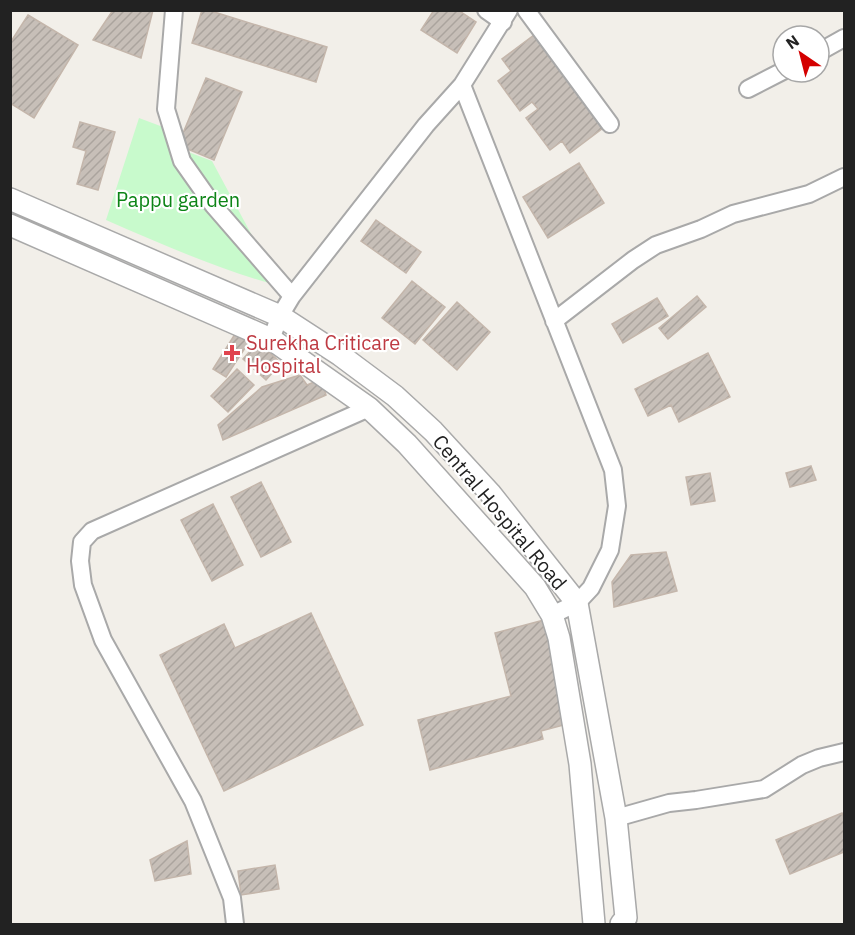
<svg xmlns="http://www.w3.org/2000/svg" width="855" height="935" font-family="'IBM Plex Sans',sans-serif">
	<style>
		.park { fill: #c8facc }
		.building { fill: url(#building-hatch); stroke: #c4b6ab; stroke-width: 1.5 }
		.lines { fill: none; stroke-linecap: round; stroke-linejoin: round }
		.minor-casing { stroke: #a9a9a9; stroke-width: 20 }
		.tertiary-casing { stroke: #a9a9a9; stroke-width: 24 }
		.minor { stroke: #fff; stroke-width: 16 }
		.tertiary { stroke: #fff; stroke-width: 21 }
		.health-dot { fill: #e0444e; stroke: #fff; stroke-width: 2 }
		.labels { text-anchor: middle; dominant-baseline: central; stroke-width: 4.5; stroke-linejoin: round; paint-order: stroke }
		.park-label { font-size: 20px; fill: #0c8416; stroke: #fff }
		.health-label { font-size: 20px; fill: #be3a42; stroke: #fff; text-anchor: start }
		.street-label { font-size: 20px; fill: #222; stroke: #fff }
	</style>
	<defs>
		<pattern id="building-hatch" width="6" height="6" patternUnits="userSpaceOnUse" patternTransform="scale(1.5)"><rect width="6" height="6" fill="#c7bfb8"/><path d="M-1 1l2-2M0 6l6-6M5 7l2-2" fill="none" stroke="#aba49e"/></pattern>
	</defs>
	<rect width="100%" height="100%" fill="#f2efe9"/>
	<path class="park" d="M139 118 179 133 175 147 212 161 256 243 269 283C213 267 159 243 106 220Z"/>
	<path class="building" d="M113 10H153L141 58 93 40Z
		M202 10H208L327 47 316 82 192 43Z
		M434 10H458L476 22 457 53 421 30Z
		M28 15 78 45 34 118 10 103V43Z
		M534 35 603 128 570 153 562 141 550 150 526 118 538 109 532 102 520 111 498 81 511 71 502 59Z
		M206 78 242 92 214 160 178 145Z
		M80 122 115 132 98 190 77 184 86 151 73 147Z
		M579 163 604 203 548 238 523 197Z
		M376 220 421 252 406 273 361 241Z
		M412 281 445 307 415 344 382 318Z
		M697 296 706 307 668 339 659 328Z
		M657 298 668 316 623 343 612 324Z
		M457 302 490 332 457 370 423 340Z
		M235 334 249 342 226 377 213 369Z
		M258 342 281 363 266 380 243 359Z
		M708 353 730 397 679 422 671 405 648 416 635 389Z
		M237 369 254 385 228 412 211 396Z
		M300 375 307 385 321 379 326 395 223 440 218 425 262 387Z
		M811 466 816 480 790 487 786 473Z
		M710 473 715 501 691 505 686 477Z
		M261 482 291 542 261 557 231 497Z
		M213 504 243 565 212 581 181 520Z
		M666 552 677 591 614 607 612 582 631 555Z
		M311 613 363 725 224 791 160 655 224 624 235 648Z
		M544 620 571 723 541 731 543 739 430 770 418 720 511 696 495 633Z
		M842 813 844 818V852L790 874 776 840Z
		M187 841 191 874 155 881 150 860Z
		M275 865 279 889 241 895 238 871Z"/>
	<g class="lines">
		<g class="minor-casing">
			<path id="minor" d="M174 10 166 109 182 161 213 205 292 296
				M486 10 503 22
				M526 10 610 124
				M819 52 844 38
				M462 85 613 470 617 506 610 550 591 588 577 603 552 615
				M748 89 783 71
				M554 321 633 260 656 245 701 229 733 214 809 194 844 177
				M271 339 280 316 292 296 426 125 462 85 509 10
				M616 818 669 803 696 800 764 789 802 765 819 758 844 752
				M235 924 232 898 193 801 103 640 83 585 80 561 82 542 92 531 369 408"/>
		</g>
		<g class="tertiary-casing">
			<path id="tertiary" d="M10 199 280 316 340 355 395 396 433 431 490 493 577 603 616 818 626 918 621 924
				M10 225 271 339 369 408 407 444 535 587 552 615 559 638 580 764 594 924"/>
		</g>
		<use href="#minor" class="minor"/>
		<use href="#tertiary" class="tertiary"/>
	</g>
	<path class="health-dot" d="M229 344h6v6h6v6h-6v6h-6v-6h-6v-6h6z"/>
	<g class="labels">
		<g class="park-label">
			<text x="178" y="199">Pappu garden</text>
		</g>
		<g class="health-label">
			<text x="246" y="342">Surekha Criticare<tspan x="246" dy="23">Hospital</tspan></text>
		</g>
		<g class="street-label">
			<text transform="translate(500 512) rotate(50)">Central Hospital Road</text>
		</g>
	</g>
	<rect width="855" height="935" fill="none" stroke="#222222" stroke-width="24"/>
	<g transform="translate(801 54) rotate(325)"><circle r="28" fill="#ffffff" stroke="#a7a7a7" stroke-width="1.5"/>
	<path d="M0-4.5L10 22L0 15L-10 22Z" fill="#d40000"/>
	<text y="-9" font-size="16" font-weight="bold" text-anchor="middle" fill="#222222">N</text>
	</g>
</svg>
